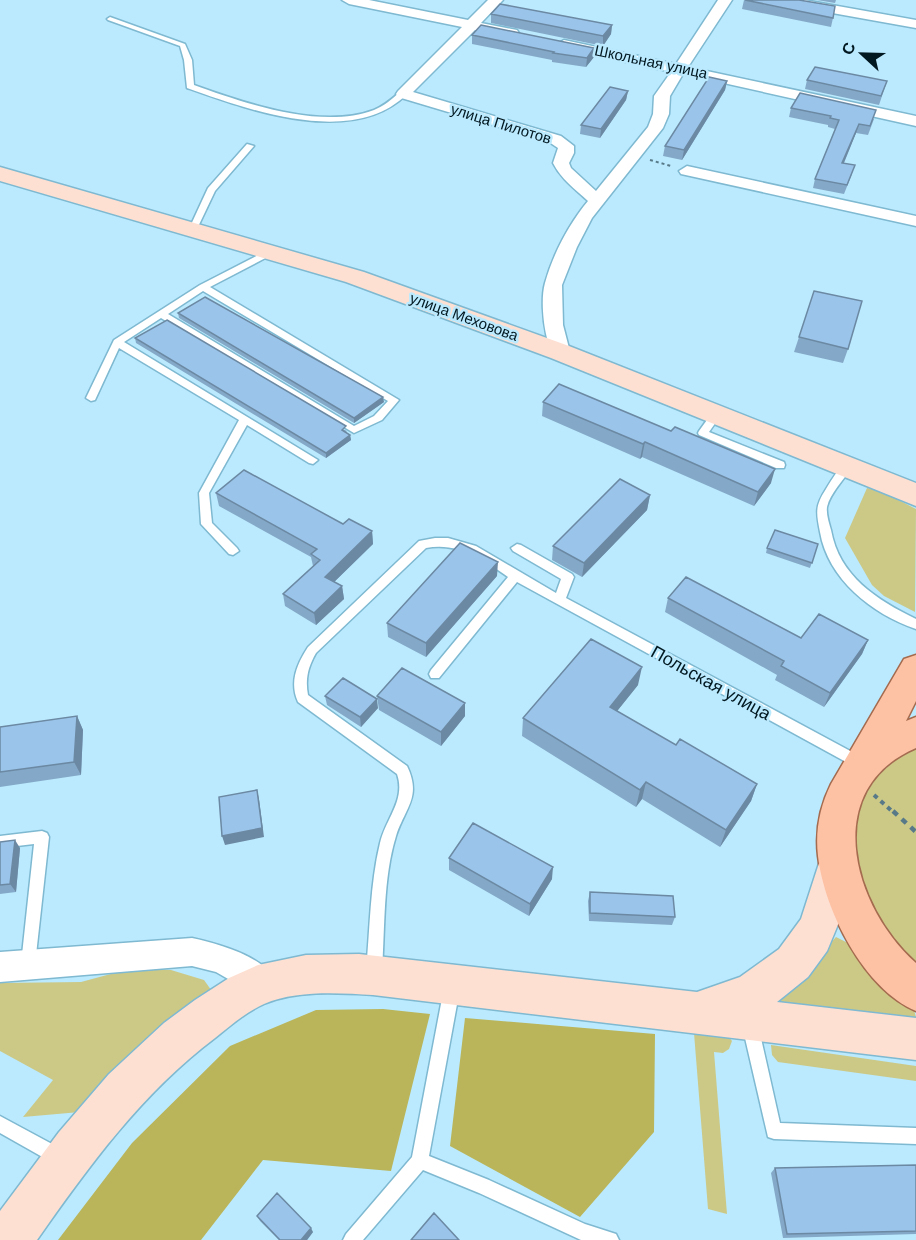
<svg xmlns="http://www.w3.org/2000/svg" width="916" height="1240" font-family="'DM Sans',sans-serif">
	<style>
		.green { fill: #ccc987 }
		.forest { fill: #bab55a }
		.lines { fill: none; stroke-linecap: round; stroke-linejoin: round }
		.lane-casing { stroke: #7eb9d1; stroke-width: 3 }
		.street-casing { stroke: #7eb9d1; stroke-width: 3 }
		.secondary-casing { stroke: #7eb9d1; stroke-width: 3 }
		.primary-casing { stroke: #a46b4f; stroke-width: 3 }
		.path-far2 { stroke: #587a88; stroke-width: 2; stroke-dasharray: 3 3; stroke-linecap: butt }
		.path-far1 { stroke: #587a88; stroke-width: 4; stroke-dasharray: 4.5 4.5; stroke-linecap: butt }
		.path { stroke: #587a88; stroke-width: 4.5; stroke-dasharray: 6 6; stroke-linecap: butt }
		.lane { fill: #fff; fill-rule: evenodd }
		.street { fill: #fff; fill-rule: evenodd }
		.secondary { fill: #fee0d2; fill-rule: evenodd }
		.primary { fill: #fdc1a4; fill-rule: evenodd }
		.wall { fill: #84a9c8 }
		.shaded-wall { fill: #6c89a3 }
		.building { fill: #9ac4e9; stroke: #6c89a3; stroke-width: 1.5 }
		.labels { text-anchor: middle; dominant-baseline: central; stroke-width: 5; stroke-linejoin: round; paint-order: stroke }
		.far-street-label { font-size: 15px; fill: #021821; stroke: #bbeafe }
		.street-label { font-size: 18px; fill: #021821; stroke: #bbeafe }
	</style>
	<rect width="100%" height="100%" fill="#bbeafe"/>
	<path class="green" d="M867 488 881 491 916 509 915 612 884 596 872 585 845 538Z
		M916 749V968C898 950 880 924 868 901 864 895 863 886 861 879 846 825 861 773 916 749Z
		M836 937 848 943 913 1007 916 1017 908 1021 777 1003Z
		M133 968 171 970 204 980 214 994 134 1052 99 1084 80 1112 23 1117 53 1080 0 1051V983L81 982Z
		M694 1033 729 1037 732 1041 729 1049 723 1053 714 1052 727 1214 708 1209Z
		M771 1045 916 1066V1081L778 1062 772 1055Z"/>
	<path class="forest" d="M383 1009 430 1014 391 1171 263 1160 201 1240H58L132 1143 230 1046 316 1010Z
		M465 1018 655 1034 654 1132 580 1217 450 1146Z"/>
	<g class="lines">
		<g class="lane-casing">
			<path id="lane" d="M110 17 185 44 192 60 194 85C244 103 321 130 374 110 384 106 392 99 400 92L407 94C353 148 249 110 187 88L184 60 180 46 108 20 107 19Z
				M247 144 254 146 215 191 196 231H190L189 229 208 188Z
				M272 248 275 249V253L210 287 399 400 382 420 354 433 161 318 124 342 318 460 313 464 309 463 247 425 209 493 212 523 237 548 239 551 233 555 229 554 201 524 199 493 239 420 119 348 95 400 91 401 86 398 114 340 200 285ZM203 291 388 401 374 416 354 426 168 314Z
				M716 412 721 415 709 432 784 462 785 465 784 468H776L699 435 698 433 699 431 712 413Z
				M846 464 851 468C844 480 830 493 827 507 826 514 829 523 831 530 839 576 877 600 916 619V629C872 614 828 579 820 532 816 512 815 506 826 489 831 481 838 468 846 464Z
				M435 538H448L476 546 556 593 561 579 513 551 511 548 517 544 521 545 572 574 574 577 566 598 867 760 869 764 867 768 862 770 857 768 517 582 439 678H431L429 674 431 670 508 577C483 559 458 542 426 548L316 653C308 667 305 679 308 695L407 766C422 797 405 808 396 836 383 878 385 927 382 971L379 976 374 978 369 976 366 971C370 929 370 884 380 843 386 818 406 800 397 774L298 702C289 682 297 664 308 647L419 541Z
				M42 831 47 833 49 837 35 964 33 969 28 971 23 969 21 964 34 844 0 848V836Z
				M452 981 457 983 460 988 429 1156 489 1180 585 1224 616 1234 619 1240H581L479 1193 423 1170 363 1240H343L346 1234 412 1157 444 988 447 983Z
				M750 1017 755 1020 758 1025 780 1123 916 1128V1144L774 1139 768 1137 742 1025 745 1020Z
				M0 1116 65 1151 67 1157 65 1163 59 1165 53 1163 0 1133Z"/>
		</g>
		<g class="street-casing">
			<path id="street" d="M342 0H369L468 20 488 0H503L481 23 517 30 519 33 517 36 512 37 475 30 413 92 561 136 574 146V153L569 163 571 168 596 191 648 127 653 114 654 96 671 72 564 48 557 44 564 40 676 64 718 0H732L688 67 916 116V126L683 74 670 96 669 114 663 128 592 218 577 247 562 285 563 325 570 352 567 356H553C549 350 548 342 546 334 543 320 541 297 545 283 553 254 569 224 588 201 575 189 561 179 553 163L558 148 549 142 398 97 396 94 398 91 462 27 349 4Z
				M775 0H804L916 20V28L782 4Z
				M687 166 916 216V226L681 174 679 171Z
				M192 938C219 944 267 957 278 984L274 994 263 999 216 972 192 966 0 982V952Z"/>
		</g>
		<g class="secondary-casing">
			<path id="secondary" d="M0 167 364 272 569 346 916 483V506L551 358 346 282 0 181Z
				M837 845 851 851 856 863 844 910 827 951 808 977 777 1002 916 1018V1060L373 995C339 993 296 990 264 1004 246 1012 230 1026 215 1038 142 1093 89 1166 37 1240H0V1211L59 1132 109 1074 164 1023 195 1000 229 978 258 965 306 955 359 954 697 992 740 977 779 949 801 919 823 851Z"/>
		</g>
		<g class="primary-casing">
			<path id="primary" d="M916 655V701L906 721 916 717V748C820 789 852 906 916 963V1011C864 989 824 910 818 856 815 831 820 806 831 784L904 659Z"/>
		</g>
		<path class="path-far2" d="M650 160 671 166"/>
		<path class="path-far1" d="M874 795 894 813"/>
		<path class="path" d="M893 811 916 832"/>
		<use href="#lane" class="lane"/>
		<use href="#street" class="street"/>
		<use href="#secondary" class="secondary"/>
		<use href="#primary" class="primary"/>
	</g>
	<path class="wall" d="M744 0 833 18 831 27 742 9Z
		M817 0H836L835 3Z
		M491 14 612 25 611 34 603 46 491 23Z
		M472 35 594 57 586 67 552 62V60L472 44Z
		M807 80 887 81 879 105 805 89Z
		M727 81 725 90 682 160 663 156 665 146Z
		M628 91 626 100 600 138 580 134 581 125Z
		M791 108 874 119 868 135 856 133 844 163 852 174 844 194 813 188 815 179 835 129 828 127V125L789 117Z
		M178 313 384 402 354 423 179 318Z
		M799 337 848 349 843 363 794 352Z
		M135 338 347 431 346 432 350 435 351 440 326 458 136 343Z
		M543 402 771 483 754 506 642 457 640 459 542 416Z
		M216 493 372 531 373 544 334 582 342 586 344 599 316 625 285 606 283 594 313 566 311 557 219 506Z
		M650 495 647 510 582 577 552 560 553 546Z
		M818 544 810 568 766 553 767 548Z
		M497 576 426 657 388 637 387 623Z
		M668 598 801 638 868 640 862 654 824 707 775 680 777 675 665 612Z
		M638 685 617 711 676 745 757 784 751 801 720 847 642 799 636 807 522 736 523 718Z
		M325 696 378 708 361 727 327 705Z
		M377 696 465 716 441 746 379 710Z
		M77 716 83 730 81 775 0 787V727Z
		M0 842 20 848 16 892 0 894Z
		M449 858 552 879 529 916 449 870Z
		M590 892 675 917 672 925 589 921 588 901Z
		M916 1165V1234L783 1238 771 1173 775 1168Z
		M257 1216 313 1232 307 1240H279L260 1221Z"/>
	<path class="shaded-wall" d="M612 25 611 34 603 46V36Z
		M594 48V57L586 67 587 58Z
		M727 81 725 90 682 160 684 150Z
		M628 91 626 100 600 138 601 129Z
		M859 124 856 133 840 172 842 163Z
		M383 397 384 402 354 423V418Z
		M350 435 351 440 326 458V453Z
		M645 442 642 457 640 459 643 444Z
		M775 469 771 483 754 506 758 492Z
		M650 495 647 510 582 577 584 563Z
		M372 531 373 544 327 589 325 577Z
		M498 562 497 576 426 657V643Z
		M342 586 344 599 316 625 314 613Z
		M868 640 862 654 824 707 830 693Z
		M642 667 638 685 606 725 610 707Z
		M377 699 378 708 361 727 360 717Z
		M465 703V716L441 746V732Z
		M77 716 83 730 81 775 74 762Z
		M646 782 642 799 636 807 640 790Z
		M757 784 751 801 720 847 726 830Z
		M257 790 259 799 264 837 225 845 222 836Z
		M15 840 20 848 16 892 10 884Z
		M553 867 552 879 529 916 530 904Z
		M311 1228 313 1232 307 1240H301Z"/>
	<path class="building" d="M745 0H799L835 6 833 18Z
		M500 4 612 25 603 36 491 14Z
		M481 25 594 48 587 58 553 53 554 52 472 35Z
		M815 67 887 81 881 96 807 80Z
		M709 77 727 81 684 150 665 146Z
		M610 87 628 91 601 129 581 125Z
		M800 93 876 110 870 126 859 124 842 163 855 165 847 185 815 179 839 120 830 118 831 116 791 108Z
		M814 291 862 301 848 349 799 337Z
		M205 297 383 397 354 418 178 313Z
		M167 320 346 426 342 430 350 435 326 453 135 338Z
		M559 384 671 431 675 427 775 469 758 492 645 442 643 444 543 402Z
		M244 470 343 524 349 519 372 531 325 577 342 586 314 613 283 594 320 560 311 554 317 549 216 493Z
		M620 479 650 495 584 563 553 546Z
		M775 530 818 544 812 563 767 548Z
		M460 543 498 562 426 643 387 623Z
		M686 577 801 638 819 614 868 640 830 693 781 666 784 661 668 598Z
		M591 639 642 667 610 707 676 745 680 739 757 784 726 830 646 782 640 790 523 718Z
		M402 668 465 703 441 732 377 696Z
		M343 678 377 699 360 717 325 696Z
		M77 716 74 762 0 772V727Z
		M257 790 262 828 222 836 219 797Z
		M473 823 553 867 530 904 449 858Z
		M15 840 10 884 0 885V842Z
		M590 892 673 896 675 917 590 913Z
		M916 1165V1231L787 1234 775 1168Z
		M277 1193 311 1228 301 1240H280L257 1216Z
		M434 1213 459 1240H411Z"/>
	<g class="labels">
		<g class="far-street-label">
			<text transform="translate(651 62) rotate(12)">Школьная улица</text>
			<text transform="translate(501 124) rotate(17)">улица Пилотов</text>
			<text transform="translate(464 317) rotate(20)">улица Меховова</text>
		</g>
		<g class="street-label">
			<text transform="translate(711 683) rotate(29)">Польская улица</text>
		</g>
	</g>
	<g transform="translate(862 54) rotate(292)" stroke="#bbeafe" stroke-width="4.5" paint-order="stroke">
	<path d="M0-4.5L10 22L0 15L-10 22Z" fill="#021821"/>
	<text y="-9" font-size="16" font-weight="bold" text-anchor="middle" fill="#021821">С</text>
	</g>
</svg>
